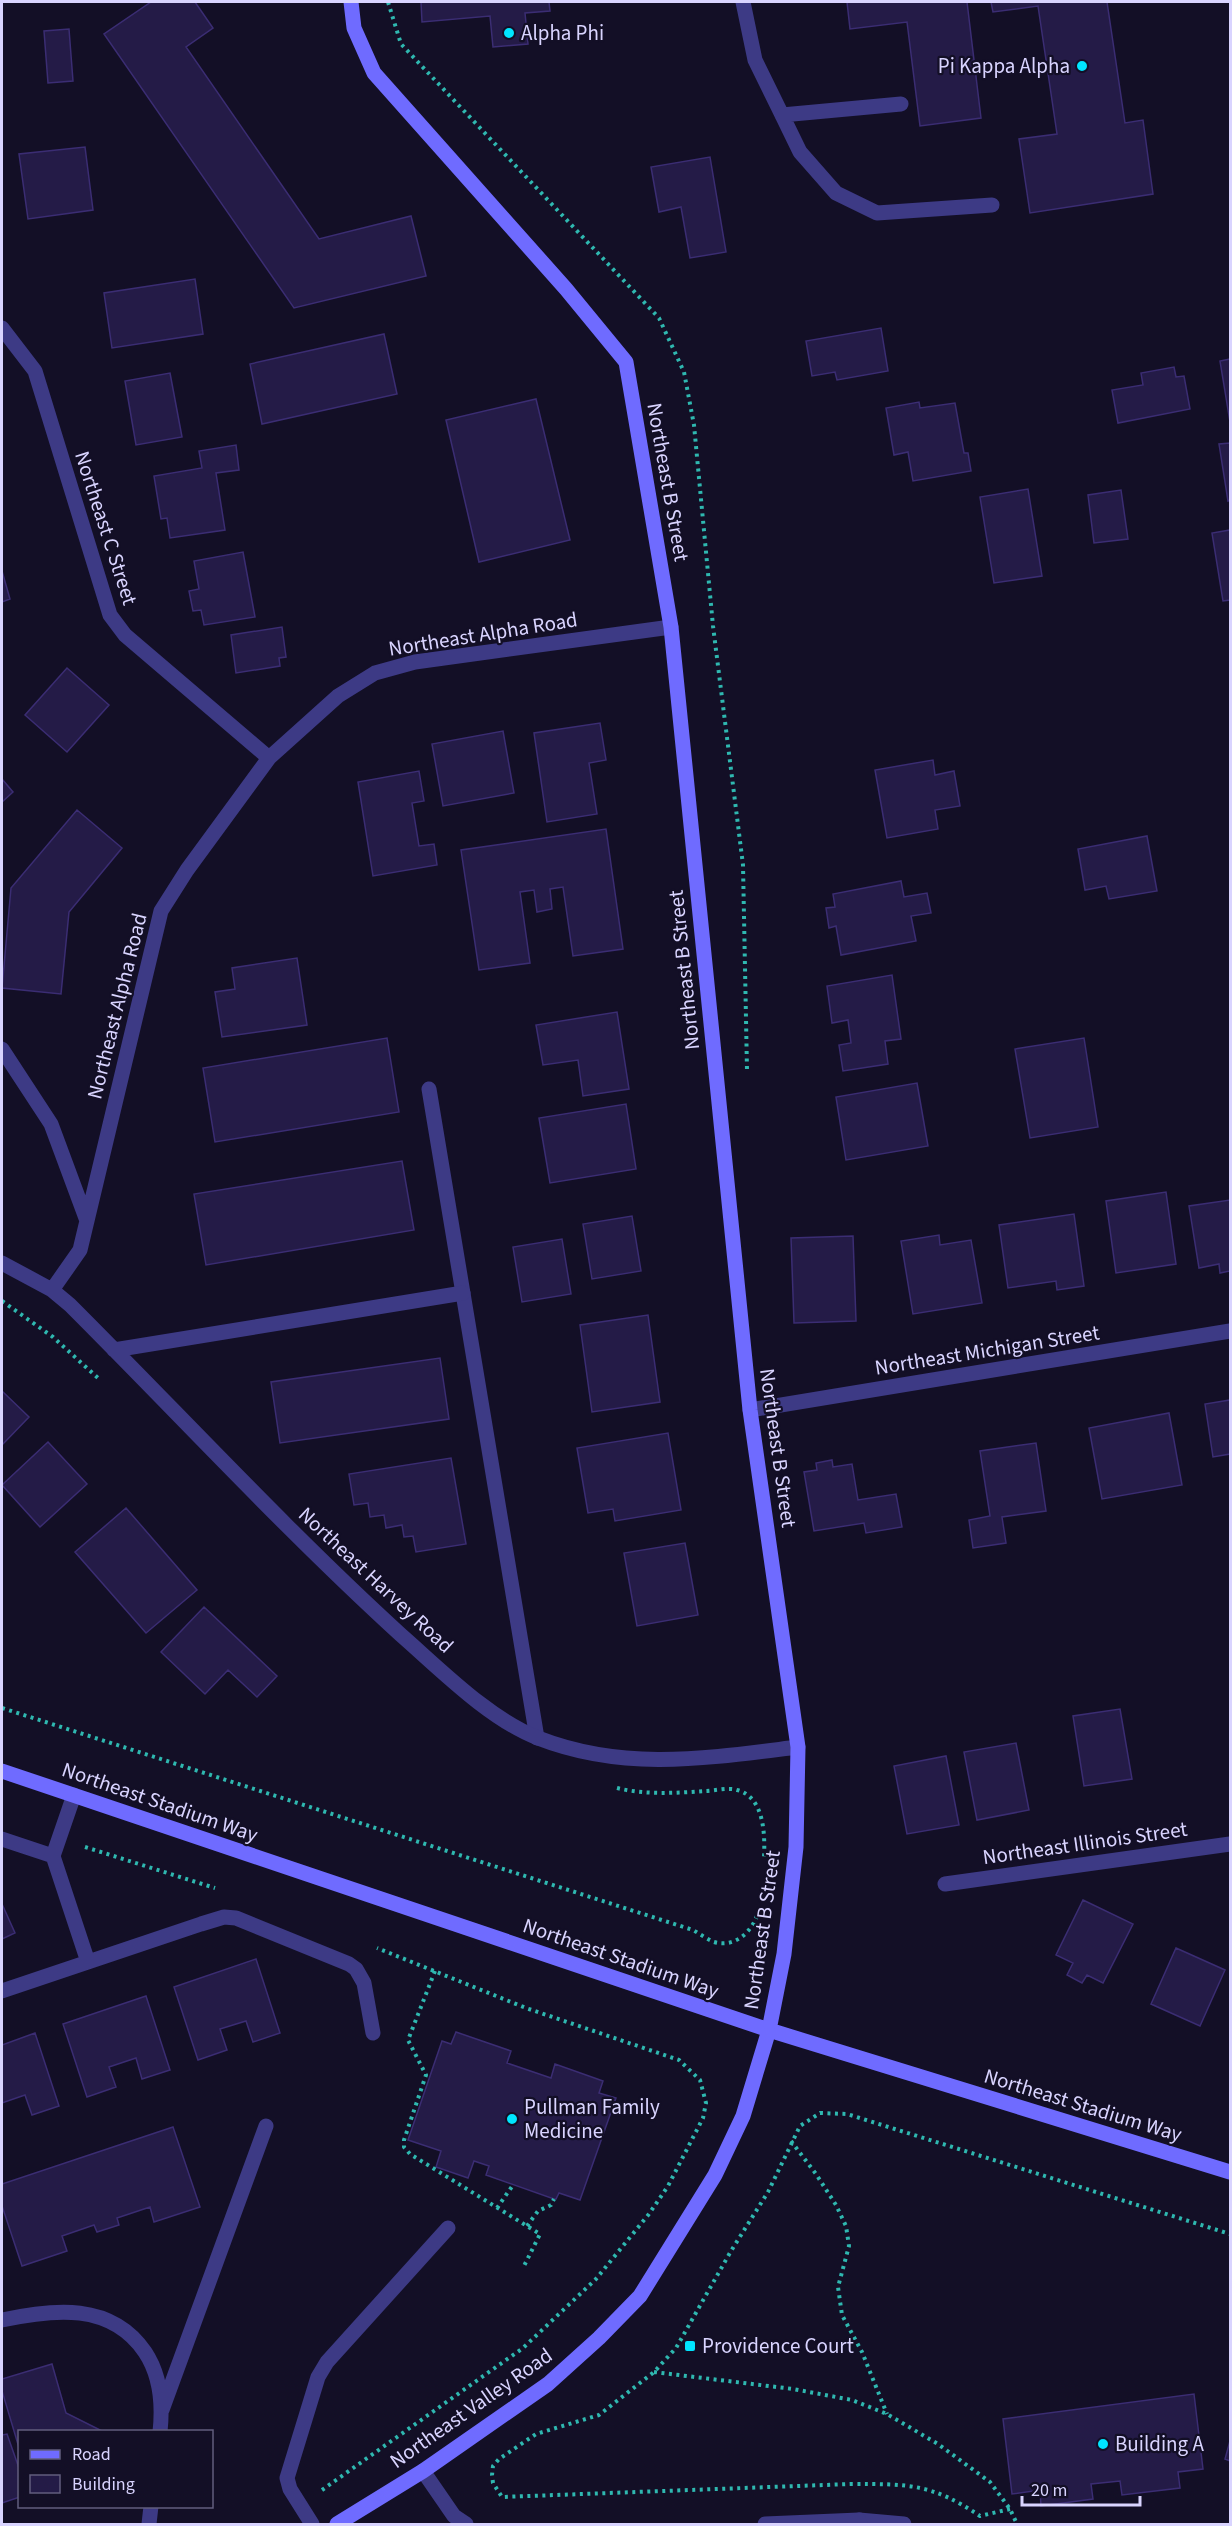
<svg xmlns="http://www.w3.org/2000/svg" width="1232" height="2526" font-family="'Source Sans 3',sans-serif">
	<style>
		.building { fill: #241b47; stroke: #3b2d73; stroke-width: 1.5 }
		.lines { fill: none; stroke-linecap: round; stroke-linejoin: round }
		.path { stroke: #2fb8b0; stroke-width: 4; stroke-dasharray: 3 4.5; stroke-linecap: butt }
		.lane { stroke: #3d3a85; stroke-width: 15 }
		.street { stroke: #3d3a85; stroke-width: 15 }
		.secondary { stroke: #6f6bff; stroke-width: 15 }
		.poi-dot { fill: #00e5ff; stroke: #130f26; stroke-width: 2 }
		.labels { text-anchor: middle; dominant-baseline: central; stroke-width: 4.5; stroke-linejoin: round; paint-order: stroke }
		.poi-label { font-size: 21px; fill: #d9d4ff; stroke: #130f26; text-anchor: start }
		.street-label { font-size: 21px; fill: #d9d4ff; stroke: #130f26 }
	</style>
	<rect width="100%" height="100%" fill="#130f26"/>
	<path class="building" d="M151 2H195L213 28 186 47 319 239 411 216 426 276 294 308 104 34Z
		M421 2H549L550 11 525 13 528 44 493 47 490 16 422 22Z
		M847 2H967L981 118 920 126 907 22 850 29Z
		M991 2H1107L1125 123 1143 120 1153 194 1030 213 1019 139 1057 134 1038 6 993 12Z
		M69 29 73 81 48 83 44 31Z
		M85 147 93 210 28 219 19 154Z
		M710 157 726 252 690 258 681 207 659 212 651 167Z
		M195 279 203 334 112 348 104 293Z
		M881 328 888 371 837 380 835 372 812 376 806 341Z
		M384 334 397 394 262 424 250 364Z
		M1230 359V422L1220 361Z
		M1174 367 1176 377 1184 376 1190 409 1118 423 1112 390 1143 385 1141 373Z
		M170 373 182 437 136 445 125 381Z
		M536 399 570 540 479 562 446 420Z
		M919 402 920 408 955 403 964 453H968L971 471 913 481 908 452 894 455 886 408Z
		M1230 443V500L1228 501 1219 444Z
		M236 445 239 470 216 473 225 530 170 538 167 518 161 519 154 476 202 468 199 451Z
		M1028 489 1042 576 994 583 980 497Z
		M1121 490 1128 539 1094 543 1088 495Z
		M1230 530V600L1223 601 1212 533Z
		M243 552 255 617 204 625 201 610 193 611 189 591 199 589 194 561Z
		M2 571 10 599 2 602Z
		M282 627 286 657 279 658 280 666 236 673 231 635Z
		M67 668 109 705 67 752 25 715Z
		M600 723 606 760 589 763 597 814 547 822 534 733Z
		M503 731 514 793 443 806 432 744Z
		M933 760 935 775 954 771 960 806 935 810 938 829 887 838 875 770Z
		M419 771 424 801 412 803 419 846 434 844 437 865 373 876 358 782Z
		M2 779 13 792 2 802Z
		M77 810 122 848 69 912 61 994 2 988 11 888Z
		M606 829 623 949 573 956 563 887 550 889 552 909 537 912 534 890 520 892 530 963 479 970 461 850Z
		M1147 836 1157 891 1109 899 1106 886 1085 890 1078 849Z
		M901 881 904 897 927 893 931 913 911 916 916 941 841 955 836 926 829 928 826 908 835 907 833 894Z
		M297 958 307 1025 222 1037 215 992 235 989 232 968Z
		M892 975 901 1039 885 1041 888 1064 843 1071 839 1045 851 1043 848 1020 832 1023 827 986Z
		M617 1012 629 1089 583 1096 578 1060 543 1065 536 1025Z
		M387 1038 399 1112 215 1142 203 1068Z
		M1084 1038 1098 1127 1030 1138 1015 1049Z
		M917 1083 928 1146 846 1160 836 1097Z
		M626 1104 636 1169 550 1183 539 1118Z
		M402 1161 414 1230 206 1265 194 1194Z
		M1166 1192 1176 1264 1116 1273 1106 1201Z
		M1230 1200V1271L1220 1273 1219 1264 1199 1268 1189 1206Z
		M1074 1214 1084 1286 1057 1290 1056 1281 1008 1288 999 1225Z
		M632 1216 641 1271 592 1279 583 1224Z
		M939 1235 940 1245 971 1240 982 1303 913 1314 901 1241Z
		M853 1236 856 1321 794 1323 791 1238Z
		M562 1239 571 1294 522 1302 513 1247Z
		M648 1315 660 1402 592 1412 580 1325Z
		M440 1358 449 1419 280 1443 271 1382Z
		M2 1391 29 1417 3 1444 2 1443Z
		M1230 1400V1454L1213 1457 1205 1404Z
		M1169 1413 1182 1485 1102 1499 1089 1428Z
		M668 1433 681 1510 615 1521 613 1509 588 1513 577 1448Z
		M48 1442 87 1484 40 1527 2 1485Z
		M1036 1443 1046 1511 1002 1517 1006 1543 973 1548 969 1520 990 1516 980 1451Z
		M451 1458 466 1544 416 1552 413 1536 404 1537 402 1525 386 1528 384 1515 370 1517 368 1503 354 1505 349 1474Z
		M832 1460 833 1467 852 1464 858 1500 896 1494 902 1527 866 1533 864 1523 814 1531 804 1472 817 1470 816 1463Z
		M126 1508 197 1590 146 1633 75 1552Z
		M685 1543 698 1615 637 1626 624 1553Z
		M204 1607 277 1676 257 1697 228 1670 205 1694 161 1652Z
		M1120 1709 1132 1779 1084 1786 1073 1716Z
		M1016 1743 1029 1810 977 1820 964 1752Z
		M946 1756 959 1825 907 1834 894 1766Z
		M1083 1900 1133 1924 1103 1983 1087 1975 1082 1983 1067 1975 1073 1963 1056 1955Z
		M2 1904 15 1933 2 1939Z
		M1176 1948 1225 1970 1200 2026 1151 2004Z
		M256 1959 280 2033 253 2042 246 2021 220 2029 227 2050 198 2060 174 1987Z
		M146 1996 170 2070 142 2079 136 2058 109 2067 116 2087 87 2097 63 2024Z
		M456 2032 511 2051 507 2063 551 2078 555 2064 603 2081 599 2093 616 2098 580 2200 559 2193 556 2199H554L486 2175 489 2166 474 2161 468 2178 436 2167 441 2151 408 2140 442 2041 451 2044Z
		M35 2033 59 2106 32 2115 25 2095 2 2103V2045Z
		M173 2127 200 2207 154 2222 150 2207 117 2218 119 2225 97 2232 94 2225 62 2236 67 2251 22 2266 2 2206V2184Z
		M52 2364 66 2413 104 2432H20V2451L2 2391V2379Z
		M1194 2394 1203 2469 1178 2472 1180 2488 1122 2495 1120 2481 1091 2484 1093 2499 1041 2506 1040 2490 1012 2494 1003 2419Z
		M7 2434 20 2471V2497L2 2503V2435Z
		M1230 2441V2461L1225 2459Z"/>
	<g class="lines">
		<path class="path" d="M388 2 401 44 659 318 684 372 694 425 713 626 743 865 747 1070
			M2 1301 53 1337 99 1379
			M2 1708 693 1930C700 1934 707 1939 714 1942 735 1948 752 1932 758 1913
			M617 1788C645 1795 676 1793 705 1791 714 1791 728 1787 737 1790 765 1797 765 1836 764 1858
			M85 1847 215 1888
			M435 1971 408 2040 426 2075 404 2140V2147L410 2154 540 2234 523 2268
			M791 2141 816 2174 836 2205 846 2226 849 2246 838 2287 842 2315 862 2352 887 2414
			M497 2208 513 2185
			M527 2226 538 2211 551 2205 554 2199
			M654 2372 793 2389 852 2400 887 2414 938 2444 990 2482 1010 2509 1017 2524
			M322 2490 523 2348 596 2279 649 2214 668 2186 703 2118 706 2103 700 2080 679 2060 526 2008 377 1948
			M1010 2509 980 2516C931 2483 907 2484 851 2484L502 2497 493 2483 492 2475 493 2466 499 2459 536 2434 599 2415 654 2372 676 2348 731 2251 768 2192 800 2126 820 2113 847 2114 1230 2234"/>
		<path class="lane" d="M743 2 755 60 782 115 800 152 836 193 877 213 992 205
			M782 115 901 104
			M429 1089 537 1738
			M2 2320C53 2309 111 2302 145 2352 161 2376 163 2404 160 2432
			M162 2410 266 2126
			M859 2520 904 2524
			M149 2524 151 2506
			M312 2524 290 2489 287 2478 318 2377 327 2362 448 2228"/>
		<path class="street" d="M2 328 35 371 110 615 125 635 269 758
			M2 1049 51 1124 87 1221
			M2 1263 52 1290 70 1305C180 1415 286 1530 401 1635 441 1670 489 1719 538 1738 625 1772 709 1758 798 1747
			M52 1290 80 1250 161 911 187 870 269 758 338 696 375 673 415 662 671 627
			M114 1350 463 1293
			M750 1410 1230 1331
			M74 1795 53 1856 88 1962
			M2 1839 53 1856
			M945 1884 1230 1844
			M2 1991 201 1924 224 1917 236 1918 349 1964 356 1969 364 1983 373 2033
			M423 2471 454 2516 466 2524
			M765 2524 859 2520 860 2524"/>
		<path class="secondary" d="M2 1771 769 2030 1230 2172
			M337 2524 423 2471 548 2384 599 2338 640 2296 715 2175 743 2116 769 2030 784 1954 796 1847 798 1747 750 1410 671 627 626 362 566 289 374 73 354 28 351 2"/>
	</g>
	<g class="poi-dot">
		<circle cx="509" cy="33" r="6"/>
		<circle cx="1082" cy="66" r="6"/>
		<circle cx="512" cy="2119" r="6"/>
		<rect x="684" y="2340" width="12" height="12" rx="3"/>
		<circle cx="1103" cy="2444" r="6"/>
	</g>
	<g class="labels">
		<g class="poi-label">
			<text x="521" y="33">Alpha Phi</text>
			<text x="1070" y="66" text-anchor="end">Pi Kappa Alpha</text>
			<text x="524" y="2107">Pullman Family<tspan x="524" dy="24">Medicine</tspan></text>
			<text x="702" y="2346">Providence Court</text>
			<text x="1115" y="2444">Building A</text>
		</g>
		<g class="street-label">
			<text transform="translate(668 482) rotate(80)">Northeast B Street</text>
			<text transform="translate(106 528) rotate(72)">Northeast C Street</text>
			<text transform="translate(483 634) rotate(-9)">Northeast Alpha Road</text>
			<text transform="translate(684 970) rotate(-96)">Northeast B Street</text>
			<text transform="translate(117 1006) rotate(-76)">Northeast Alpha Road</text>
			<text transform="translate(987 1350) rotate(-9)">Northeast Michigan Street</text>
			<text transform="translate(778 1448) rotate(82)">Northeast B Street</text>
			<text transform="translate(376 1580) rotate(43)">Northeast Harvey Road</text>
			<text transform="translate(160 1802) rotate(19)">Northeast Stadium Way</text>
			<text transform="translate(1085 1843) rotate(-8)">Northeast Illinois Street</text>
			<text transform="translate(762 1930) rotate(-82)">Northeast B Street</text>
			<text transform="translate(621 1958) rotate(19)">Northeast Stadium Way</text>
			<text transform="translate(1083 2105) rotate(17)">Northeast Stadium Way</text>
			<text transform="translate(471 2408) rotate(-35)">Northeast Valley Road</text>
		</g>
	</g>
	<rect width="1232" height="2526" fill="none" stroke="#d9d4ff" stroke-width="6"/>
	<rect x="18" y="2430" width="195" height="78" fill="#130f26" stroke="#625e7d" stroke-width="1.5"/>
	<rect x="30" y="2450" width="30" height="9" fill="#6f6bff" stroke="#625e7d" stroke-width="1.5"/>
	<text x="72" y="2460" font-size="18" fill="#d9d4ff">Road</text>
	<rect x="30" y="2475" width="30" height="18" fill="#241b47" stroke="#625e7d" stroke-width="1.5"/>
	<text x="72" y="2490" font-size="18" fill="#d9d4ff">Building</text>
	<path d="M1022 2496v9h118v-9" fill="none" stroke="#d9d4ff" stroke-width="3"/>
	<text x="1031" y="2496" font-size="18" fill="#d9d4ff" stroke="#130f26" stroke-width="4.5" paint-order="stroke">20 m</text>
</svg>
